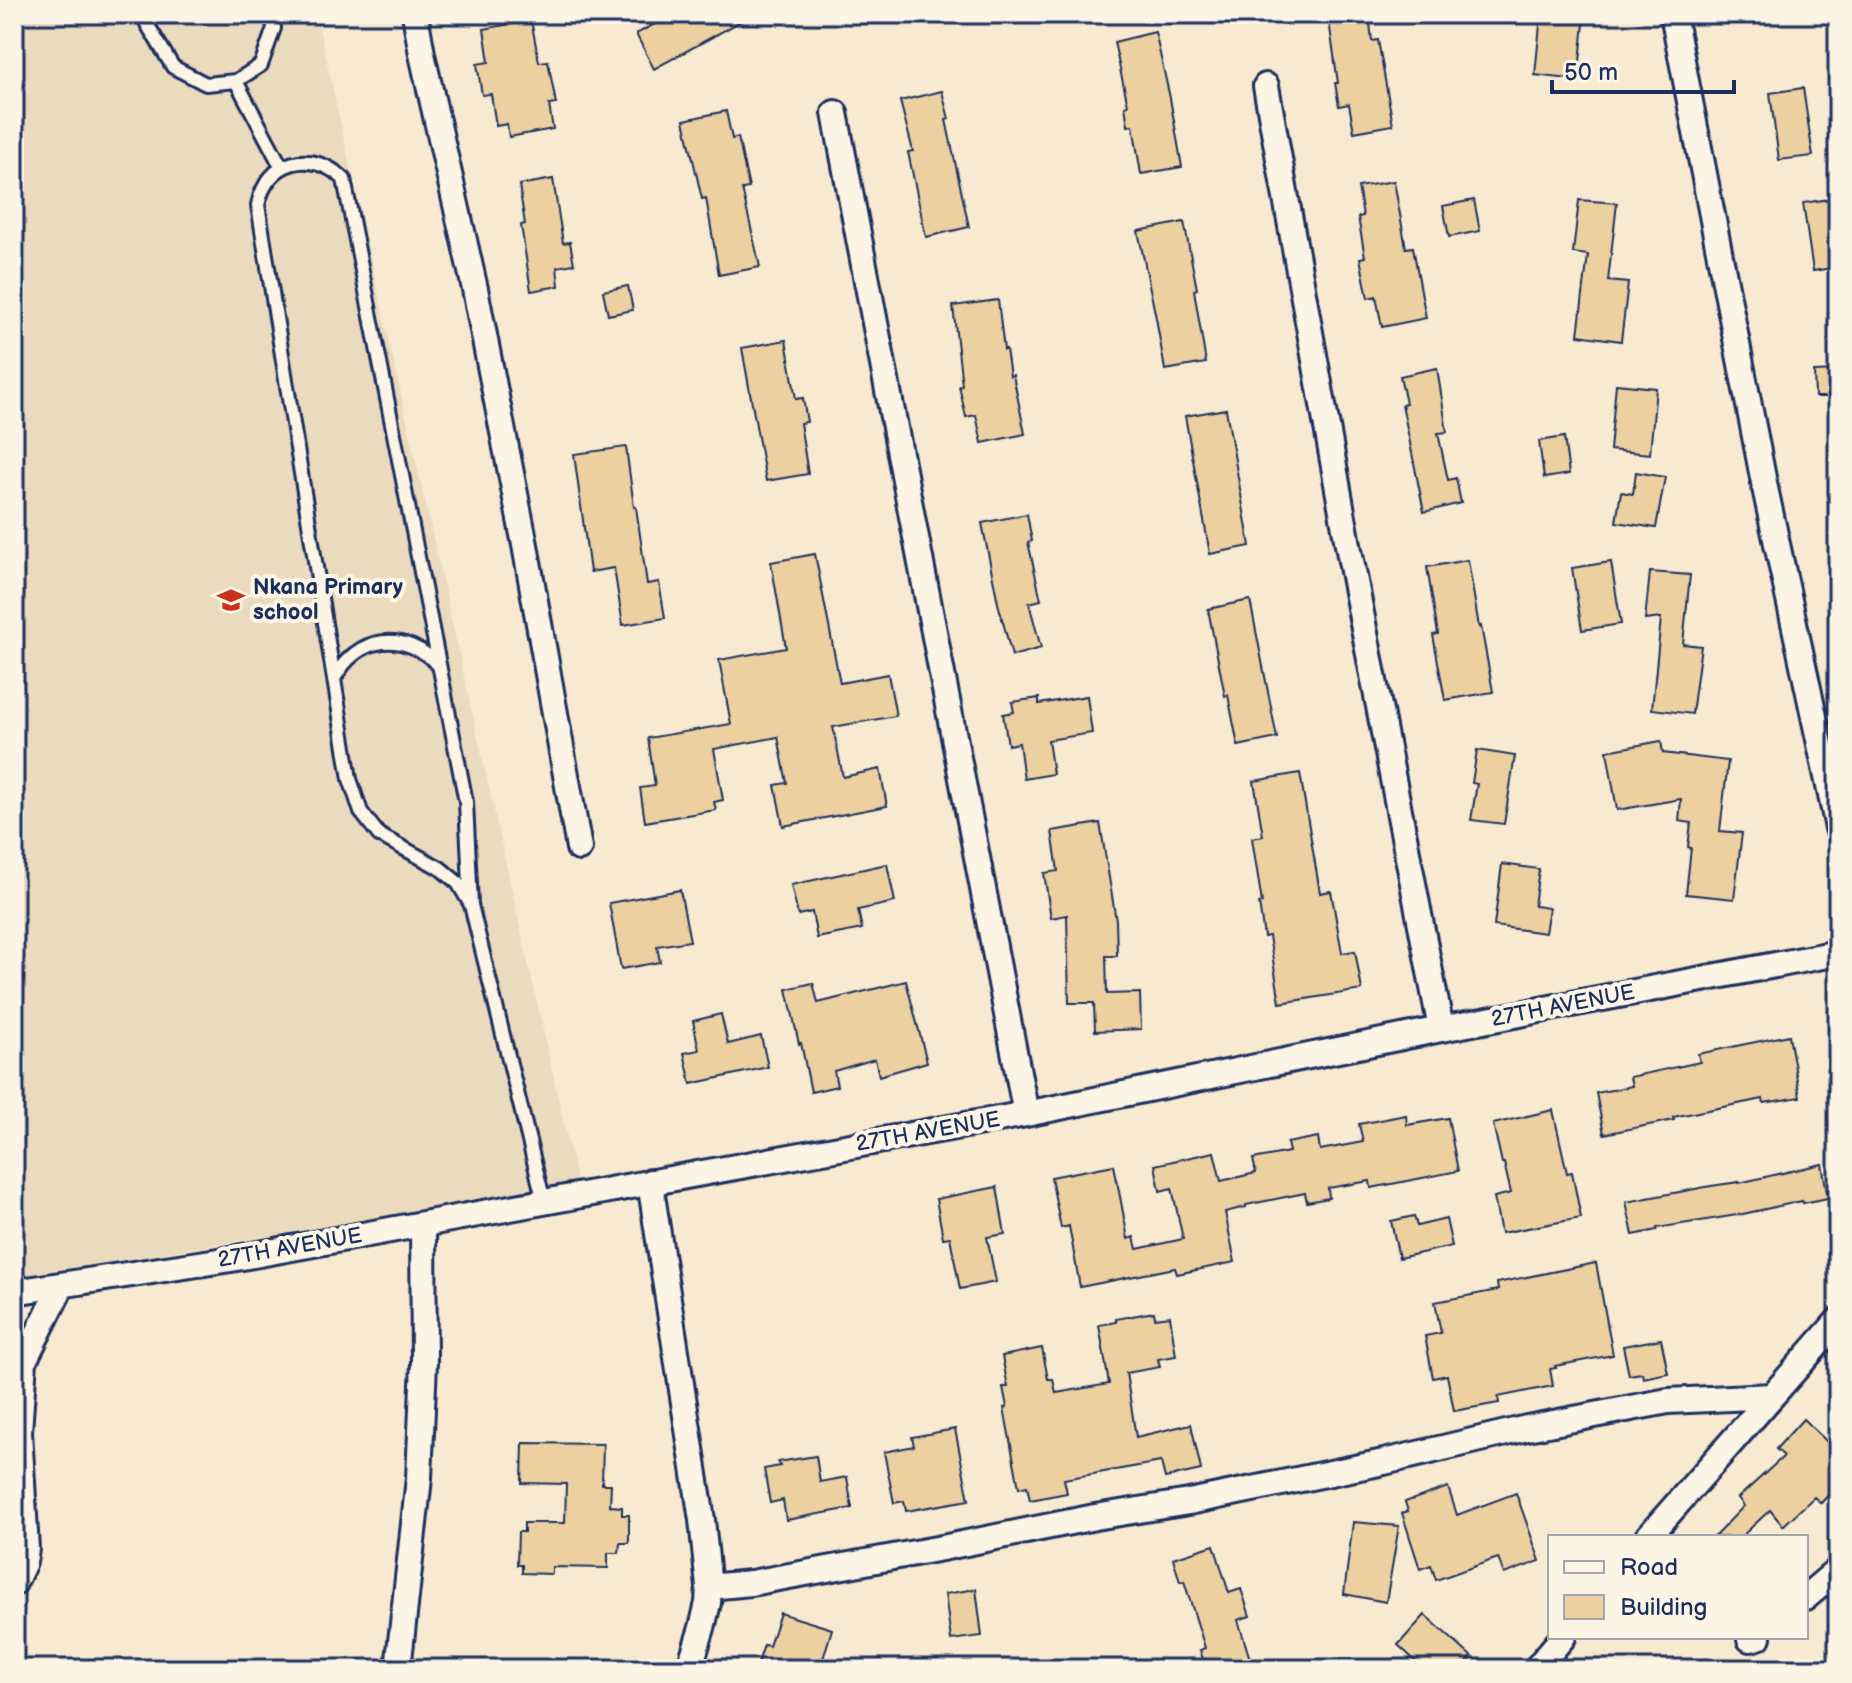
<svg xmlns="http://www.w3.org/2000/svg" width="1852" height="1683" font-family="'Balsamiq Sans',sans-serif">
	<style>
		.built { fill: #ebdbbe }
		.building { fill: #ecd0a0; stroke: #1b2f5e; stroke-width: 2 }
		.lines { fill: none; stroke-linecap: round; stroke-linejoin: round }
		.lane-casing { stroke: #1b2f5e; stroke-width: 18 }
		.street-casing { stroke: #1b2f5e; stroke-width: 30 }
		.lane { stroke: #fcf5e5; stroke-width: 12 }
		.street { stroke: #fcf5e5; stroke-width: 24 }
		.labels { text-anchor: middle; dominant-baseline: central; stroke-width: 8; stroke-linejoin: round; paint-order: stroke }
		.poi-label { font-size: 22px; font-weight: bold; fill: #1b2f5e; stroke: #fcf5e5; text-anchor: start }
		.street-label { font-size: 22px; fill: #1b2f5e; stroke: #fcf5e5 }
	</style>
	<rect width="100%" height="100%" fill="#f7ead0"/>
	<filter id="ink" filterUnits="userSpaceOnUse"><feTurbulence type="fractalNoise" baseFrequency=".0125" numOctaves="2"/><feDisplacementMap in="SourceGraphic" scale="16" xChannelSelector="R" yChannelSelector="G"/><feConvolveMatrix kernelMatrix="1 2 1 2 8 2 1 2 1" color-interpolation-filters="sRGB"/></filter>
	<g filter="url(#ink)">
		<path class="built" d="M14 14H316L578 1186 14 1277Z"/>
		<path class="building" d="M673 14H754L654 69 636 34Z
			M1328 14H1369L1372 41 1378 40 1393 125 1354 132 1349 104 1339 106 1335 83H1338Z
			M1541 14H1585L1578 80 1535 75Z
			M531 20 539 62 548 61 556 104 549 105 553 129 509 137 507 124 496 126 491 94 482 95 477 64 489 62 484 29Z
			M1155 32 1170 98 1182 167 1141 174 1133 125 1128 126 1125 106 1128 105 1114 42Z
			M1803 88 1813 156 1779 160 1770 93Z
			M942 91 949 119 946 120 969 227 926 237 908 152 913 151 900 101Z
			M726 111 732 139 738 137 749 188 742 189 760 267 719 275 706 198 702 199 684 120Z
			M553 179 563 243 570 242 574 264 557 267 559 286 531 291 521 225 525 224 519 185Z
			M1394 181 1406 248 1413 247 1426 318 1382 327 1376 296 1368 298 1360 258 1365 257 1358 217 1363 216 1358 187Z
			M1836 198 1838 212V267L1813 271 1803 203Z
			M1474 200 1480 231 1449 237 1443 206Z
			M1579 200 1617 203 1608 281 1628 283 1621 341 1578 335 1588 255 1573 253Z
			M1184 222 1197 289 1194 290 1206 363 1165 370 1156 318 1138 231Z
			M628 286 633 310 608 315 603 291Z
			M998 300 1004 350 1006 349 1010 376 1013 375 1025 434 982 443 976 415 966 417 959 386 962 385 953 306Z
			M786 340 796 399 803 398 807 422 800 423 808 474 766 481 742 348Z
			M1437 368 1447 432 1438 433 1448 480 1456 478 1461 503 1424 512 1402 404 1406 403 1400 376Z
			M1838 371V397H1815L1814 372Z
			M1616 384 1656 388 1650 454 1610 450Z
			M1226 409 1250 546 1210 554 1185 416Z
			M1564 437 1569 474 1544 478 1539 441Z
			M626 447 634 507H636L647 584 659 582 665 618 623 625 614 568 590 572 574 454Z
			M1636 472 1665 477 1656 528 1616 522 1621 492 1633 494Z
			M1027 514 1032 541 1028 542 1041 600 1029 603 1041 648 1012 656 998 603 982 523Z
			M815 554 840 683 888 674 896 716 833 727 843 777 880 769 887 806 783 826 775 785 787 783 778 737 714 749 723 800 714 802 716 810 645 822 640 788 655 786 648 738 731 724 719 660 786 648 771 562Z
			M1468 560 1479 627 1481 626 1493 692 1445 700 1433 635 1438 634 1427 567Z
			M1611 562 1621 624 1582 630 1572 568Z
			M1650 572 1690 575 1683 644 1701 646 1692 714 1652 709 1661 618 1645 620Z
			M1250 600 1277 738 1238 746 1228 695 1225 696 1208 609Z
			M1087 696 1092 733 1048 740 1053 774 1024 779 1019 743 1008 745 1003 714 1014 712 1012 702 1039 698V704Z
			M1661 741 1663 753 1728 761 1720 831 1742 833 1734 899 1686 894 1691 848 1688 847 1691 823 1679 821 1681 799 1617 810 1607 751Z
			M1477 750 1515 756 1504 824 1471 820 1477 784 1472 783Z
			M1300 773 1320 893 1331 891 1342 953 1355 951 1362 990 1280 1003 1269 936 1264 937 1259 903H1262L1252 838 1263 836 1254 781Z
			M1100 823 1116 920 1117 956H1106L1107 994 1140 993 1141 1029 1095 1031 1094 1003H1069L1067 915 1051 918 1044 873 1058 871 1052 831Z
			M887 864 895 902 858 910 862 929 817 938 812 912 798 915 791 885Z
			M1502 864 1539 869 1534 906 1549 908 1545 933 1494 926Z
			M680 890 690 941 657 946 660 962 621 969 609 903Z
			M906 981 927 1062 879 1076 875 1059 834 1071 837 1086 811 1092 801 1043 799 1044 787 989 813 983 818 1003Z
			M721 1014 728 1044 761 1036 768 1067 691 1084 684 1053 699 1050 693 1021Z
			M1789 1035 1800 1097 1764 1103 1763 1099 1673 1117 1674 1120 1604 1134 1596 1093 1632 1086 1630 1077 1700 1062 1698 1054Z
			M1553 1110 1567 1173 1572 1172 1581 1218 1501 1233 1494 1197 1511 1193 1504 1163H1502L1493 1124Z
			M1406 1115 1407 1125 1448 1118 1458 1171 1371 1188 1370 1181 1328 1188 1329 1198 1307 1202 1305 1193 1246 1205V1207L1225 1212 1235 1262 1177 1274 1175 1268 1080 1287 1069 1226 1061 1228 1051 1177 1114 1165 1128 1239 1134 1237 1137 1249 1183 1239 1172 1188 1160 1191 1155 1165 1214 1152 1221 1181 1256 1173 1253 1159 1289 1152 1287 1143 1318 1137 1320 1150 1363 1142 1359 1124Z
			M1822 1164 1828 1198 1803 1203 1802 1201 1743 1214 1657 1228V1230L1633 1235 1626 1202 1711 1186 1739 1182V1183Z
			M997 1187 1005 1234 987 1237 996 1282 960 1289 950 1237 943 1238 936 1199Z
			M1414 1216 1417 1226 1446 1219 1452 1246 1399 1258 1391 1221Z
			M1596 1263 1613 1355 1555 1366 1556 1368 1550 1369 1553 1386 1498 1397 1499 1403 1454 1411 1447 1375 1433 1378 1425 1336 1441 1333 1435 1302 1498 1290 1497 1283Z
			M1154 1312 1155 1318 1170 1316 1176 1356 1158 1359 1160 1367 1126 1373 1136 1437 1191 1424 1201 1470 1165 1478 1161 1462 1064 1479 1067 1493 1030 1500 1027 1486 1019 1488 1004 1408 1007 1407 1003 1387H1008L1002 1356 1042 1348 1048 1379H1053L1056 1393 1109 1384 1099 1325 1116 1322V1319Z
			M1661 1339 1668 1373 1643 1378 1642 1373 1629 1375 1623 1346Z
			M1803 1419 1838 1452V1485L1821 1503 1814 1497 1783 1526 1770 1510 1741 1537H1714L1744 1506 1738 1498 1784 1456 1776 1449Z
			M955 1429 969 1500 906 1511 904 1501 894 1503 884 1452 914 1446 912 1437Z
			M523 1443 603 1444 602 1484H611L610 1506 622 1507V1515H629V1543H620L619 1553H608V1568L552 1567V1574L522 1573V1565H517L518 1532H524V1523H565L566 1484 522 1483Z
			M816 1456 820 1482 847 1477 852 1508 786 1520 783 1500 770 1503 764 1469 780 1466 778 1462Z
			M1448 1487 1457 1515 1516 1493 1540 1561 1504 1574 1498 1558 1436 1580 1431 1565 1420 1569 1402 1513 1408 1511 1405 1502Z
			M1353 1522 1399 1526 1386 1602 1344 1594Z
			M1214 1545 1229 1593 1241 1589 1250 1616 1238 1620 1253 1669H1206L1200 1650 1205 1648 1184 1581 1180 1582 1173 1558Z
			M976 1589 982 1636 951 1640 945 1594Z
			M780 1613 832 1629 820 1669H805L789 1664 787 1669H756L764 1645 769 1646Z
			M1425 1615 1472 1657 1461 1669H1424L1398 1645Z"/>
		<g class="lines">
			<g class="lane-casing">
				<path id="lane" d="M143 14 147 24 173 67 206 84 236 81 261 65 274 28 272 14
					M236 81 282 168
					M334 679C357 635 405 629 439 666
					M471 905 466 802 344 179C311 148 267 160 258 205L350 779 361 812 379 835 440 868 458 883 471 905 544 1202"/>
			</g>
			<g class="street-casing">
				<path id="street" d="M415 14 422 54 475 289 525 545 579 848
					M1673 14 1765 488 1838 828
					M1266 86 1348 545 1441 1029
					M835 113 1026 1114
					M650 1182 702 1520 709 1587 708 1603 702 1628 689 1669
					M14 1292 231 1259 1026 1114 1441 1029 1838 953
					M1648 1537 1838 1321
					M14 1583 24 1562 26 1549 19 1432 24 1361 62 1285
					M709 1587 751 1583 942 1548 1095 1517 1189 1502 1384 1462 1527 1428 1668 1401 1772 1396
					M1806 1597 1838 1570
					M1750 1639 1758 1637
					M398 1669 419 1478 424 1362 423 1224
					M1536 1669 1563 1637"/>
			</g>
			<use href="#lane" class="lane"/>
			<use href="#street" class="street"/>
		</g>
	</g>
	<defs>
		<g id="school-bare" transform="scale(2.16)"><path d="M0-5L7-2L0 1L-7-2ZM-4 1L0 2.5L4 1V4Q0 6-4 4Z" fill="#c8321e" stroke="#fcf5e5" stroke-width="2.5" paint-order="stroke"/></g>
	</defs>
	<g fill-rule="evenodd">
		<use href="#school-bare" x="231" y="600"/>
	</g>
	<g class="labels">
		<g class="poi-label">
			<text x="253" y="587">Nkana Primary<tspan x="253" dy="25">school</tspan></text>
		</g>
		<g class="street-label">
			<text transform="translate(1563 1006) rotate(-11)">27TH AVENUE</text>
			<text transform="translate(928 1132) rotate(-10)">27TH AVENUE</text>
			<text transform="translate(290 1248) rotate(-10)">27TH AVENUE</text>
		</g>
	</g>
	<rect width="1852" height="1683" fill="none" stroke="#fcf5e5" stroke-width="48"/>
	<rect x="24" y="24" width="1804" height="1635" fill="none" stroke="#1b2f5e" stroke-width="3" filter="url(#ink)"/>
	<rect x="1548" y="1535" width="260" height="104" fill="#fcf5e5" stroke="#a2a6af" stroke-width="2"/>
	<rect x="1564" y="1561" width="40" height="12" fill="#fcf5e5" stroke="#a2a6af" stroke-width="2"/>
	<text x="1620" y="1575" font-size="24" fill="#1b2f5e">Road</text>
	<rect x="1564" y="1595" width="40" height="24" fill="#ecd0a0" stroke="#a2a6af" stroke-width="2"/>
	<text x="1620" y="1615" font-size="24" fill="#1b2f5e">Building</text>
	<path d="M1552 80v12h182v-12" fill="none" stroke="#1b2f5e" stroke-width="4"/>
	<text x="1564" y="80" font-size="24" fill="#1b2f5e" stroke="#fcf5e5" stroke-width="6" paint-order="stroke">50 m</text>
</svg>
